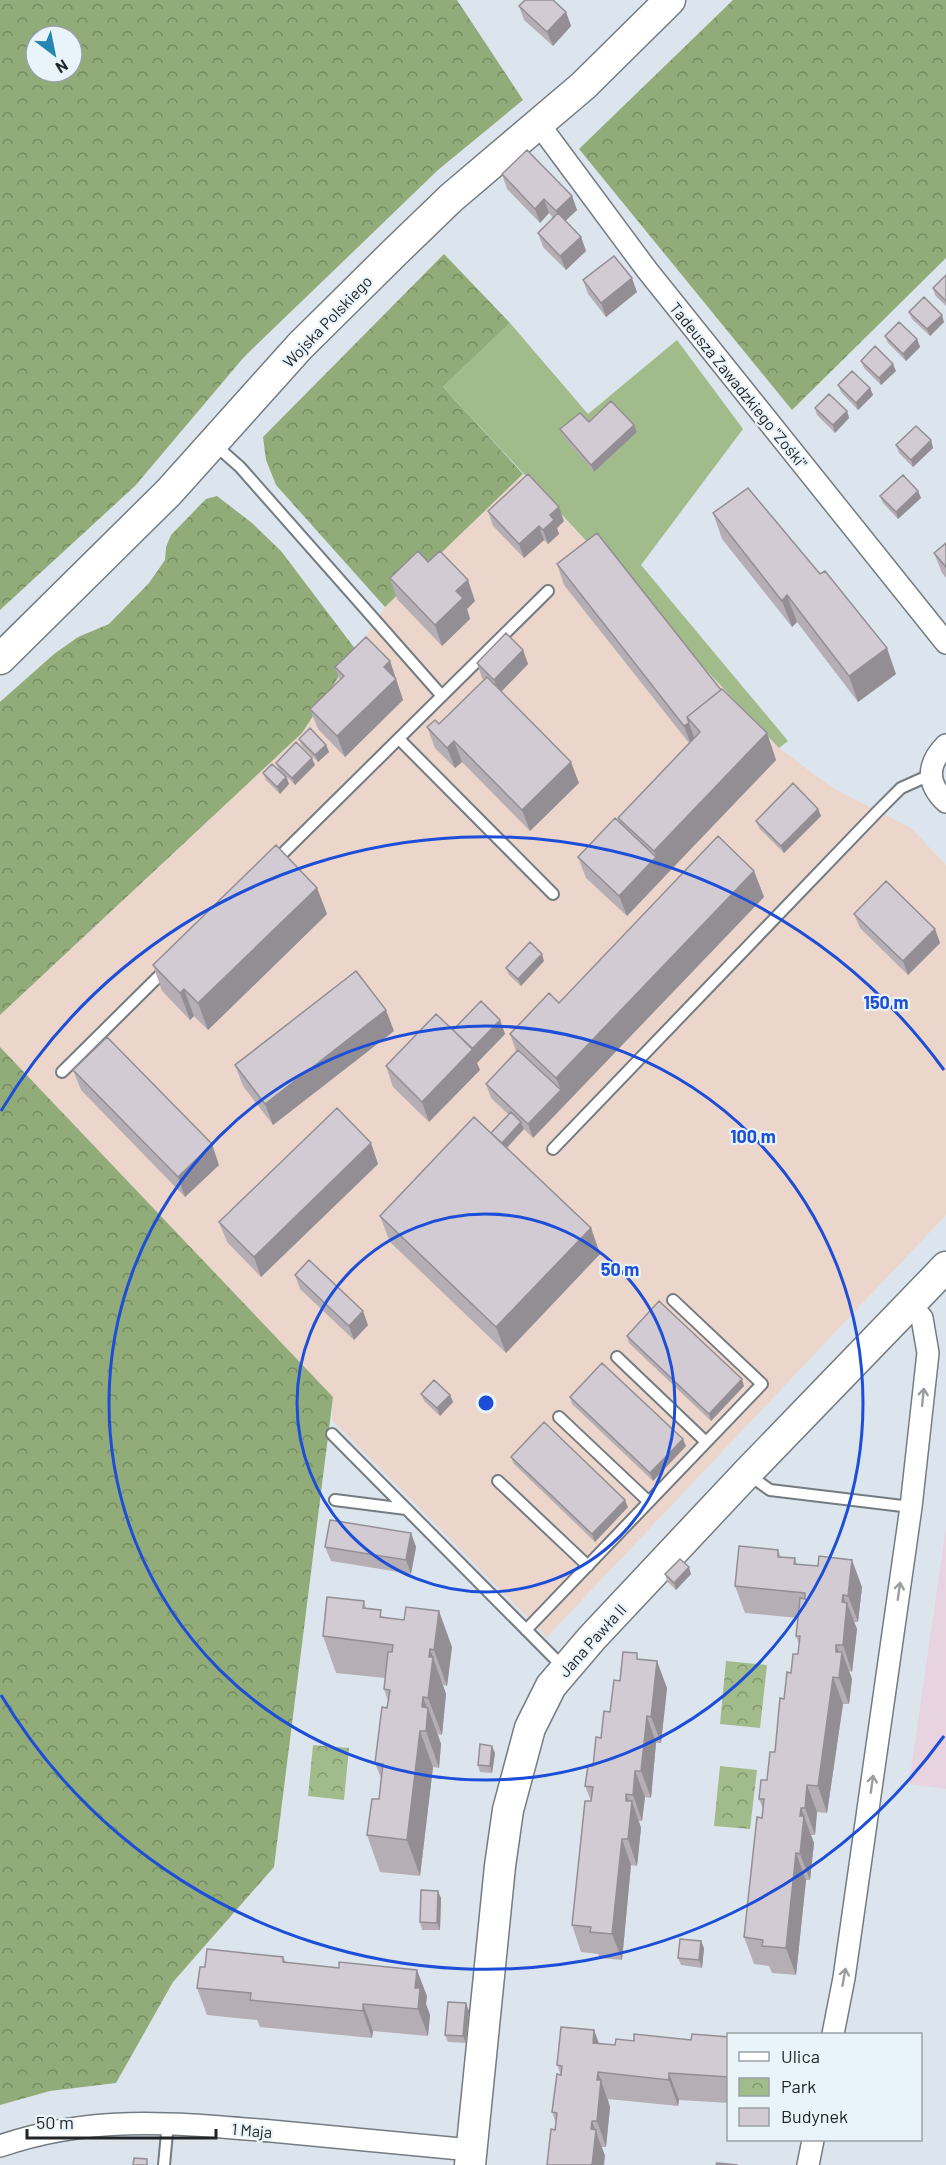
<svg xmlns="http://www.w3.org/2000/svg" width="946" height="2165" font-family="Barlow,sans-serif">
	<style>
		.commercial { fill: #e8d3e1 }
		.industrial { fill: #ecd5ca }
		.grass { fill: #a1bb8a }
		.forest { fill: url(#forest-crowns); fill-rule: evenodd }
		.park { fill: url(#park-crowns) }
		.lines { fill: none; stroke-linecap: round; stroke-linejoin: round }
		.lane-casing { stroke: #747c82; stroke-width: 14 }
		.street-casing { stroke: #747c82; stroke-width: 24 }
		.secondary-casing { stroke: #747c82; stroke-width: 33 }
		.lane { stroke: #fff; stroke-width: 10 }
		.street { stroke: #fff; stroke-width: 21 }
		.secondary { stroke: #fff; stroke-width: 30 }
		.wall { fill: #b5afb5 }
		.shaded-wall { fill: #938e94 }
		.building { fill: #d2cbd3; stroke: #938e94; stroke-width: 1.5 }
		.oneway { stroke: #9c9d9e }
		.ring { fill: none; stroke: #1d4ed8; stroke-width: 3 }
		.labels { text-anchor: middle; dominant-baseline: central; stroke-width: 4.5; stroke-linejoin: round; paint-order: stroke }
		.street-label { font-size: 16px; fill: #222528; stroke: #e9f3fa }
		.centre { fill: #1d4ed8; stroke: #e9f3fa; stroke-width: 3 }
		.ring-label { font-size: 18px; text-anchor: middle; font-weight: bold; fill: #1d4ed8; stroke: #e9f3fa; stroke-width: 4.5; stroke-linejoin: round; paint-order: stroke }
	</style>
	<defs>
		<pattern id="forest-crowns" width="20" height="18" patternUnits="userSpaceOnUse" patternTransform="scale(1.5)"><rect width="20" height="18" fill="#91ac79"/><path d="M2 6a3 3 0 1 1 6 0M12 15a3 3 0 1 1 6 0" fill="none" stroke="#768c63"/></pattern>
		<pattern id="park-crowns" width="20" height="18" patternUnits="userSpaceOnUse" patternTransform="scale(1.5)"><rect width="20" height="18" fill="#a1bb8a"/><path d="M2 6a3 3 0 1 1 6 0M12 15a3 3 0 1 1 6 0" fill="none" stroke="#839871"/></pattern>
	</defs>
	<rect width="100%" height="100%" fill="#dce5ed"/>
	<path class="commercial" d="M946 1527V1789L909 1784Z"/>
	<path class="industrial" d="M523 474 779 748 831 787 911 828 946 865V1215L547 1637 332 1420 333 1397 0 1047V1015L302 733 385 607Z"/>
	<path class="grass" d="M510 323 588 414 677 340 743 429 641 565 788 741 779 748 443 387Z"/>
	<path class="forest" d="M0 0H457L523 100 438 170 244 357 135 486 0 610ZM36 36H72V72H36Z
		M733 0H946V258L792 410 579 149Z
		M444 254 510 323 443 387 523 474 385 607 276 485 266 460 263 437Z
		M217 496 252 523 281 551 356 650 302 733 0 1015V702L54 654 78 637 109 624 149 583 165 560 166 547 171 535 206 499Z
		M0 1047 333 1397 274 1867 173 1982 116 2083 50 2091 0 2105Z"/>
	<path class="park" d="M726 1661 767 1665 760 1728 720 1724Z
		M313 1745 349 1748 344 1800 308 1796Z
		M720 1766 757 1770 750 1829 714 1826Z"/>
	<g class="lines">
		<g class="lane-casing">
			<path id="lane" d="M214 444 240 467 442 696
				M399 739 553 894
				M273 863 548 591
				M62 1072 166 969
				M553 1149 877 812 901 788 930 775
				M617 1357 706 1442
				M559 1417 649 1502
				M332 1434 564 1668
				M749 1475 770 1490 911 1507
				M498 1481 588 1566
				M335 1500 406 1509
				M526 1630 762 1384 673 1300
				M164 2165 168 2122"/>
		</g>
		<g class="street-casing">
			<path id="street" d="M538 123 647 270 946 643
				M946 745C927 764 926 783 946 802
				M833 2034 844 1978 911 1507 928 1353 922 1318 910 1304
				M0 2146C92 2114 176 2123 271 2131 338 2137 404 2144 471 2150
				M808 2165 813 2140"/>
		</g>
		<g class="secondary-casing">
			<path id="secondary" d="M0 659 169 492 300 346 392 255 451 198 583 86 670 0
				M470 2165 500 1866 508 1810 530 1728 551 1686 592 1638 747 1473 946 1267"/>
		</g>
		<use href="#lane" class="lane"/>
		<use href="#street" class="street"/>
		<use href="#secondary" class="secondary"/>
	</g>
	<path class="wall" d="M519 6 566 12 571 26 553 46 524 20Z
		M502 174 572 196 577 210 565 221 581 237 586 251 566 270 543 247 538 233 553 218 549 213 540 223 507 189Z
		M946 275V306L935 295 933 288Z
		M583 280 637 292 606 317 588 294Z
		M909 312 944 322 930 336 912 319Z
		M885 336 917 339 920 347 906 361 888 343Z
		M861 361 896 371 881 385 864 368Z
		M838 385 870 388 873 395 858 410 841 392Z
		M815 408 847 411 849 418 835 433 817 415Z
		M589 422 637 432 594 472 563 437 560 429Z
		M931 440 933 448 913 467 899 453 896 445Z
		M918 491 921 498 898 519 883 503 880 496Z
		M488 511 564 521 557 528 559 534 548 544 544 540 524 558 493 526Z
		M713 513 896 674 858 702 797 622 792 627 722 539Z
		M946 543V578L942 573 934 553Z
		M428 562 475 601 467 609 470 619 442 646 397 599 390 578Z
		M557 564 721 690 767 733 776 760 627 916 586 878 578 857 620 823 618 818 689 743 564 585Z
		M523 650 528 664 501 692 579 783 530 831 462 762 455 768 435 748 427 727 439 724 484 680 482 678 477 663Z
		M390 661 403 700 345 757 318 729 310 709 340 680 335 667Z
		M299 739 326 745 329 752 318 762 302 746Z
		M276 763 315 765 295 785 287 777 289 784 280 794 266 780 263 773 279 770Z
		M818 809 821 816 784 853 759 828 756 821Z
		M754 871 764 897 533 1138 524 1129 507 1148 591 1228 600 1254 506 1353 390 1242 380 1216 491 1133 509 1115 491 1098 486 1084 516 1051 510 1034 559 1003Z
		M317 888 327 914 208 1030 194 1016 190 1020 162 991 153 965Z
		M854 914 935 929 940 943 908 975 860 928Z
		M544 961 521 986 509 975 506 968Z
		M500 1020 505 1034 477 1063 480 1070 429 1122 393 1087 386 1066 453 1030Z
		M394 1031 273 1125 243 1086 235 1065Z
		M73 1070 219 1165 185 1197 81 1090Z
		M371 1143 378 1164 261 1277 227 1242 219 1222Z
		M295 1275 368 1325 354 1340 300 1289Z
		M627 1336 744 1386 711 1421 629 1343Z
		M421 1394 450 1395 453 1402 440 1416 424 1401Z
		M570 1397 686 1446 653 1481 572 1404Z
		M511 1457 628 1507 595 1542 514 1464Z
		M411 1533 416 1547 411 1574 331 1561 325 1547Z
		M778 1550 781 1557 795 1558 797 1564 862 1587 858 1622H854L857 1629 852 1672 849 1671 852 1679 849 1704H843L827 1813 817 1812 815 1835H811L814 1843 810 1880H806L796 1975 772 1973 769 1966 754 1964 744 1937 763 1809 759 1799 767 1780 775 1752 784 1699 791 1673 798 1654 799 1644 796 1636 798 1618 745 1613 735 1586Z
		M665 1574H691L676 1590 667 1581Z
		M364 1601 366 1608 384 1617 452 1647 447 1686 443 1685 446 1694 442 1735 438 1734 441 1744 439 1768 433 1767 420 1876 380 1872 367 1835 379 1799 381 1778 375 1763 388 1701 384 1689 385 1678 336 1673 323 1636Z
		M640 1659 667 1688 661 1743H656L651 1798 645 1797 642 1821H639L641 1828 637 1866 631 1865 622 1960 600 1958 598 1954 581 1952 572 1925 591 1801 585 1786 593 1766 601 1738 610 1712 620 1681Z
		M495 1753 492 1773 480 1772 478 1765Z
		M441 1898 440 1930H422L420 1922Z
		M704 1948 702 1968 681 1965 678 1958Z
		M283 1957 286 1962 427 1996 426 2004 430 2015 428 2036 373 2031 372 2038 260 2027 257 2020 207 2015 197 1988 205 1967Z
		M466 2003 469 2011 466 2043 448 2042 445 2035Z
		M594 2030 599 2044 615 2045 634 2041 691 2040 729 2037V2103L679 2100 678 2106 608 2099 610 2107 606 2147H602L605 2156 555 2130 556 2123 552 2112 561 2075 557 2065Z"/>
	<path class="shaded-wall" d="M566 12 571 26 553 46 547 32Z
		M572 196 577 210 561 225 556 211Z
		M544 199 549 213 540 223 535 209Z
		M581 237 586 251 566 270 560 256Z
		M632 278 637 292 606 317 601 303Z
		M942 315 944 322 930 336 927 329Z
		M917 339 920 347 906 361 903 354Z
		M893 364 896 371 881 385 879 378Z
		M870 388 873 395 858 410 856 403Z
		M847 411 849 418 835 433 833 425Z
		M634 425 637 432 594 472 591 465Z
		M931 440 933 448 913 467 911 460Z
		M918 491 921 498 898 519 896 512Z
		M559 507 564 521 557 528 559 534 548 544 543 530 550 515Z
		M539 526 544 540 524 558 519 544Z
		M468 580 475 601 467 609 470 619 442 646 435 625 456 591Z
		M787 595 797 622 792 627 782 601Z
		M887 648 896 674 858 702 849 676Z
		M523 650 528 664 499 694 494 680Z
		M390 661 403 700 345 757 337 736 384 667Z
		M689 723 696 743 692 747 684 726Z
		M767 733 776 760 663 878 654 851Z
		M454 741 462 762 455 768 447 748Z
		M326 745 329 752 318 762 315 755Z
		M312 758 315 765 295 785 292 778Z
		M571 762 579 783 530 831 522 810Z
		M286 777 289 784 280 794 277 787Z
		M818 809 821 816 784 853 781 846Z
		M656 857 663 878 627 916 619 896Z
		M754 871 764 897 533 1138 528 1124 561 1090 556 1078Z
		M317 888 327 914 208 1030 198 1003Z
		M935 929 940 943 908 975 903 961Z
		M542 954 544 961 521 986 518 979Z
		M184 989 194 1016 190 1020 180 993Z
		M386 1010 394 1031 273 1125 265 1104Z
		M500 1020 505 1034 477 1063 480 1070 429 1122 422 1102Z
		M521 1122 524 1129 498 1157 495 1149Z
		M371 1143 378 1164 261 1277 254 1257Z
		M212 1144 219 1165 185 1197 178 1177Z
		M591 1228 600 1254 506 1353 496 1327Z
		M363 1311 368 1325 354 1340 349 1326Z
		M742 1379 744 1386 711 1421 709 1414Z
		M450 1395 453 1402 440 1416 437 1408Z
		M683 1439 686 1446 653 1481 650 1473Z
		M625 1500 628 1507 595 1542 592 1534Z
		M411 1533 416 1547 411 1574 406 1560Z
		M852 1560 862 1587 858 1622 848 1596Z
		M689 1567 691 1574 676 1590 674 1583Z
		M843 1595 847 1606V1603L857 1629 852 1672 843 1645 842 1602Z
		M439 1611 452 1647 447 1686 434 1650Z
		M836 1645 842 1659V1652L852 1679 849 1704 839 1678 836 1652Z
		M430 1649 446 1694 442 1735 428 1698 429 1657Z
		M657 1661 667 1688 661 1743 651 1717Z
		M833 1677 843 1704 827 1813 818 1786Z
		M423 1697 428 1711V1708L441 1744 439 1768 426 1731 422 1707Z
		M647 1716 656 1743 651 1798 641 1771Z
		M420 1731 433 1767 420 1876 407 1840Z
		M492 1746 495 1753 492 1773 490 1766Z
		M635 1771 645 1797 642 1821 633 1795Z
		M807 1785 817 1812 815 1835 805 1808Z
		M626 1794 631 1807 632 1801 641 1828 637 1866 628 1839 626 1801Z
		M801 1808 814 1843 810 1880 800 1854Z
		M622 1839 631 1865 622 1960 612 1934Z
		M796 1853 806 1880 796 1975 786 1948Z
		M438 1891 441 1898 440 1930 437 1923Z
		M701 1941 704 1948 702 1968 699 1960Z
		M417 1970 427 1996 426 2004 430 2015 428 2036 418 2009 415 1988Z
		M466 2003 469 2011 466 2043 463 2036Z
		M363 2004 373 2031 372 2038 363 2011Z
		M594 2030 604 2057 593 2043Z
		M598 2072 610 2107 606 2147 597 2121Z
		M669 2073 679 2100 678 2106 669 2080Z
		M592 2121 605 2156 604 2165H592L591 2129Z"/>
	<path class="building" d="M525 0H553L566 12 547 32 519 6Z
		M527 150 572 196 556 211 544 199 535 209 502 174Z
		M558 213 581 237 560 256 538 233Z
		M614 256 632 278 601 303 583 280Z
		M946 275V301L933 288Z
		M924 297 942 315 927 329 909 312Z
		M899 322 917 339 903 354 885 336Z
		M875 346 893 364 879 378 861 361Z
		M852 371 870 388 856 403 838 385Z
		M829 394 847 411 833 425 815 408Z
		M611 401 634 425 591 465 560 429 580 413 589 422Z
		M916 426 931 440 911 460 896 445Z
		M528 474 559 507 550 515 554 520 543 530 539 526 519 544 488 511Z
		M903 475 918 491 896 512 880 496Z
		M748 488 820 574 825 571 887 648 849 676 787 595 782 601 713 513Z
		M597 533 721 690 687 717 689 723 684 726 557 564Z
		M946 543V567L934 553Z
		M418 551 428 562 440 551 468 580 456 591 463 598 435 625 390 578Z
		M506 633 523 650 494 680 477 663Z
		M366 637 390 661 384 667 396 679 337 736 310 709 344 676 335 667Z
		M487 677 571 762 522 810 454 741 447 748 427 727 435 720 439 724Z
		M722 689 767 733 654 851 618 818 700 732 687 717Z
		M310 728 326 745 315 755 299 739Z
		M296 742 312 758 292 778 276 763Z
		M272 764 286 777 277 787 263 773Z
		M793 783 818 809 781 846 756 821Z
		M615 818 656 857 619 896 578 857Z
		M718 836 754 871 556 1078 510 1034 549 993 559 1003Z
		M276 845 317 888 198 1003 184 989 180 993 153 965Z
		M886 881 935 929 903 961 854 914Z
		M530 942 542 954 518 979 506 968Z
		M356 971 386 1010 265 1104 235 1065Z
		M481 1001 500 1020 472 1049 453 1030Z
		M436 1014 473 1049 422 1102 386 1066Z
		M107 1037 212 1144 178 1177 73 1070Z
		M518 1050 561 1090 528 1124 486 1084Z
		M337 1108 371 1143 254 1257 219 1222Z
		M511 1112 521 1122 502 1143 491 1133Z
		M474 1117 591 1228 496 1327 380 1216Z
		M309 1260 363 1311 349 1326 295 1275Z
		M659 1301 742 1379 709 1414 627 1336Z
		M602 1363 683 1439 650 1473 570 1397Z
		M434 1380 450 1395 437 1408 421 1394Z
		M544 1422 625 1500 592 1534 511 1457Z
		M330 1520 411 1533 406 1560 325 1547Z
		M739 1546 778 1550V1557L795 1558 794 1564 818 1566 819 1556 852 1560 848 1596 843 1595 842 1602 847 1603 843 1645H836V1652H842L839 1678 833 1677 818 1786 807 1785 805 1808H801L800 1816H804L800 1854 796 1853 786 1948 762 1946 763 1940 744 1937 757 1817 762 1818 764 1799H759L761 1780H767L770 1752H775L780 1698 784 1699 787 1672 791 1673 793 1654H798L800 1636H796L799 1609 800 1598 805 1599V1593L735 1586Z
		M680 1559 689 1567 674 1583 665 1574Z
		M327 1597 364 1601 363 1608 381 1610 380 1617 404 1620 406 1607 439 1611 434 1650 430 1649 429 1657H433L428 1698 423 1697 422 1707 428 1708 426 1731H420L407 1840 367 1835 372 1799H379L383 1764 375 1763 382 1707 387 1708 390 1690 384 1689 388 1652H392L393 1645 323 1636Z
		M623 1652 637 1653V1659L657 1661 651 1717 647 1716 641 1771H635L633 1795 626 1794V1801H632L628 1839H622L612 1934 590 1932 591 1927 572 1925 585 1801H591L593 1787 585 1786 588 1766H593L596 1737 601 1738 604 1711 610 1712 614 1680 620 1681Z
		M480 1744 492 1746 490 1766 478 1765Z
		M421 1890 438 1891 437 1923 420 1922Z
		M680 1939 701 1941 699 1960 678 1958Z
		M207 1949 283 1957V1962L339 1968V1962L417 1970 415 1988H420L418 2009 363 2004V2011L250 2000 251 1993 197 1988 200 1967H205Z
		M448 2002 466 2003 463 2036 445 2035Z
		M561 2027 594 2030 593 2043 615 2045 616 2039 634 2041V2034L691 2040 692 2034 729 2037V2077L669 2073V2080L598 2072 597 2080H601L597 2121H592L591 2129 596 2130 592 2165H547L551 2129 555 2130 557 2113 552 2112 557 2074 561 2075 562 2066 557 2065Z
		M134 2158 147 2159V2165H133Z
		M717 2163 738 2165H716Z"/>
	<defs><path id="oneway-shaft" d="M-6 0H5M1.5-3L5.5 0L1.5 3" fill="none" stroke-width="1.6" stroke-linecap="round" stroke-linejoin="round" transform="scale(1.5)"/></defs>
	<g class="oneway">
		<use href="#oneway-shaft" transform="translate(923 1397) rotate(-84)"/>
		<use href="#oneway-shaft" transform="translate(899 1591) rotate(-82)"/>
		<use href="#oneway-shaft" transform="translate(872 1784) rotate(-82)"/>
		<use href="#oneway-shaft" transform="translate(844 1977) rotate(-80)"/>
	</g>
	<g class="ring">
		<circle cx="486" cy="1403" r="189"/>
		<circle cx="486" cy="1403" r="377"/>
		<path d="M944 1736A566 566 0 0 1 1 1695M1 1111A566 566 0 0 1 944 1070"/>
	</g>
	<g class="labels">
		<g class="street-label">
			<text transform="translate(327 321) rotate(-46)">Wojska Polskiego</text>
			<text transform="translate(739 385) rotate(51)">Tadeusza Zawadzkiego "Zośki"</text>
			<text transform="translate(592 1640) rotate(-48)">Jana Pawła II</text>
			<text transform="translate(252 2130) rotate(5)">1 Maja</text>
		</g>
	</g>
	<circle cx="486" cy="1403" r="9" class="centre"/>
	<g class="ring-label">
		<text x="886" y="1009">150 m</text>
		<text x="753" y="1143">100 m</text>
		<text x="620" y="1276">50 m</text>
	</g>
	<rect x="727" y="2033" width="195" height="108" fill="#e9f3fa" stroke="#99a1a6" stroke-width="1.5"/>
	<rect x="739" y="2052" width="30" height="9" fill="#ffffff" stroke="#99a1a6" stroke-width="1.5"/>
	<text x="781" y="2063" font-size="18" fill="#222528">Ulica</text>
	<rect x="739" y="2078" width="30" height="18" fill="url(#park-crowns)" stroke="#99a1a6" stroke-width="1.5"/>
	<text x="781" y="2093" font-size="18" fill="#222528">Park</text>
	<rect x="739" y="2108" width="30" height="18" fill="#d2cbd3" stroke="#99a1a6" stroke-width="1.5"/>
	<text x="781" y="2123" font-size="18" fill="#222528">Budynek</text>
	<g transform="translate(54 54) rotate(148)"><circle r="28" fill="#e9f3fa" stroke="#99a1a6" stroke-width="1.5"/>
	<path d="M0-4.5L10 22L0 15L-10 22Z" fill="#2586b1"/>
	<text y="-9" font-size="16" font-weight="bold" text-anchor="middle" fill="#222528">N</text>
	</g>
	<path d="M27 2129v9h189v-9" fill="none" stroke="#222528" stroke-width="3"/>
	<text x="36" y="2129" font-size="18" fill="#222528" stroke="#e9f3fa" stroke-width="4.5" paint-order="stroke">50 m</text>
</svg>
